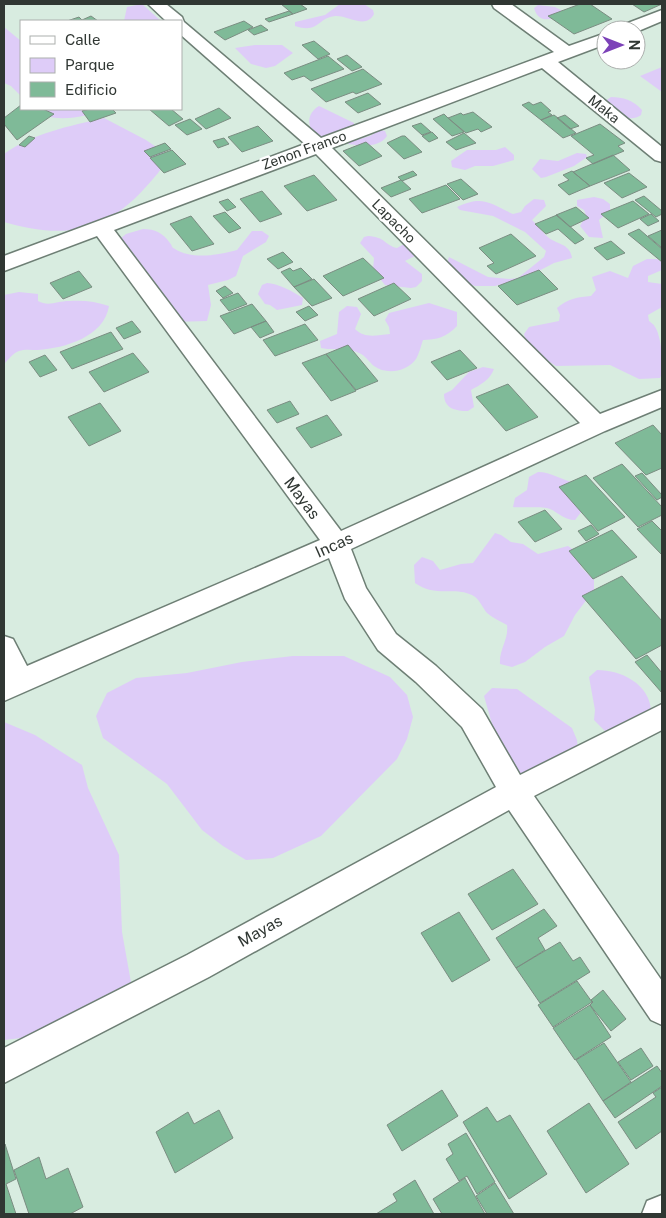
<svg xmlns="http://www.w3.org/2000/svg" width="666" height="1218" font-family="'Public Sans',sans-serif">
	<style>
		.green { fill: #deccf8 }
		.building { fill: #7fba98; stroke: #7b8d82 }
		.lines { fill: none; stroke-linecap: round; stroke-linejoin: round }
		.street-casing { stroke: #6e7f75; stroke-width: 3 }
		.street { fill: #fff; fill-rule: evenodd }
		.labels { text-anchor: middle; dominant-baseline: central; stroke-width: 4.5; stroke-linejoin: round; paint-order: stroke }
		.far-street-label { font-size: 14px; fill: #303733; stroke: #fff }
		.street-label { font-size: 16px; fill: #303733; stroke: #fff }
	</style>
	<rect width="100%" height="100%" fill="#d8ece0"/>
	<path class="green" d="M142 4 161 21H124L127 7Z
		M340 4H364L373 10 374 14C366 30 348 15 335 16 317 18 319 34 295 26V22L325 15Z
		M538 5 555 7 561 10V14C551 21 538 23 534 8Z
		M4 27 21 41V96L11 86 4 83Z
		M255 45H282L293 53 275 66 266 68 251 64 235 48Z
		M662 67V92L640 76Z
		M611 97C623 97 633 100 642 110L641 115C628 124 614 112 604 102Z
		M319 106 354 123V129C346 131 335 137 326 137 309 137 302 116 319 106Z
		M34 109H106C87 117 50 125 34 109Z
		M104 118 146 140 168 155C163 169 154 178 144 189 102 235 60 238 4 222V154C33 133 70 126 104 118Z
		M380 130 385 131 387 136C379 148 361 146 348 144L349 142 370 136Z
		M505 147 514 155V160L493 166H475L465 170 452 167 451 161 467 150H496Z
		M577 153 586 154 587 157 574 166 546 177 541 178 532 169 540 159 558 161Z
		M594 197 603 199 610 204V210L599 220 603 238 589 237 580 226 586 215 584 210 577 206V200Z
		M534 199 544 200 546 206 532 220C537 225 544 234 549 238 559 245 570 244 572 258L554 263 531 275 495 286H475L457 279 447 263 449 257 488 277 509 279 518 278 544 257 546 251 525 232 493 216 460 210 457 207C483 195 489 203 513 214L521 212 525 206Z
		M143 229C155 229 163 233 170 243 173 247 171 247 175 249 192 260 219 255 237 250L252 231H262L269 236 266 242 243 256 236 276 228 280 208 285 211 305 207 321 173 322 147 289 150 275 121 250 120 239 126 234Z
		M368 236C386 237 384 245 397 248L404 244 417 255 405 261 422 274V281L416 287 411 288 385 285 373 270 374 258 360 243 364 237Z
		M647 259H657L662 262V270L648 276V282L662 284V307L648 315 649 321C651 323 654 324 655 327 661 334 665 370 660 378L639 379 610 365 556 366 537 354 526 341 524 334 529 327 559 321 560 315 557 308C567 299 578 297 591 296L596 290 592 277 610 271 628 278 633 266Z
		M267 283C277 283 294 292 303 298L302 305 277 310 270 305 265 304 258 294 262 285Z
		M19 292 38 294V301C49 307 57 301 69 301 83 300 95 301 109 306 104 337 65 348 38 350 32 350 24 349 19 351 13 353 8 360 4 364V295Z
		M429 303 457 312V326C447 337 436 340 423 340 421 346 419 354 416 359 407 372 386 375 374 366 369 362 365 355 359 353 348 347 333 351 321 348L320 341 337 334 339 312 347 306 357 307 361 314 355 329C365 339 377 335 390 334L389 327 385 320 389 313Z
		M483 367 494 369C490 380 480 385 471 390L474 407 468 411C456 411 444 409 444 394L452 390 469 372Z
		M538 472C551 472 562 480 575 483L582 511 575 520C564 520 559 513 550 509 543 506 522 508 513 507L515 498 527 490 529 477Z
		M495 533 501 535 511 542 523 544 538 554 568 546 577 552 581 567 594 580V590L575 615 564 636 545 647 525 662 512 667 500 664C499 649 509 639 507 625 500 621 493 618 487 613 482 607 479 598 472 595 452 586 437 598 415 583L414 565 422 557 433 561 440 570 461 564 473 563Z
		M293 656H344L390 677 407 695 413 717 407 739 397 759 321 836 273 858 246 860 223 846 202 830 167 784 103 738 96 716 107 693 136 678 187 673 242 662Z
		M597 670C621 670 650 684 651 711L618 734 605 731 594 720 595 710 589 677Z
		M492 688 517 689 572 728 577 740 578 753 529 792 496 738 484 696Z
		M4 722 35 735 82 765 88 788 119 855 122 932 132 988 73 1032 4 1040Z"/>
	<path class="building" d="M281 4H300L307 9 293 14Z
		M580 4H590L612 19 574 34 548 16Z
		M632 4H662L644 12Z
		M289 11 293 14 269 22 265 19Z
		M91 16 98 21H67L79 17 82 20Z
		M244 21 253 27 225 40 214 32Z
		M261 25 268 30 254 35 248 30Z
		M314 41 330 54 318 59 302 45Z
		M347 55 362 67 352 71 337 59Z
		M328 56 344 69 311 81 304 76 292 80 284 73Z
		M363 69 382 84 356 94 353 92 326 102 311 89Z
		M368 93 381 104 358 113 345 102Z
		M529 102 533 105 541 102 551 111 548 112 552 115 541 120 522 105Z
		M21 105V109H43L54 114 17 140 4 124V118Z
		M219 108 231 118 206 129 195 119Z
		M90 109H112L116 113 90 122 82 111Z
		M149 109H171L183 119 169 126Z
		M473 112 492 127 481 132 478 129 466 133 448 118 461 113 463 115Z
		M444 114 448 118 464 132 452 136 433 119Z
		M554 115 558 118 576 133 563 138 541 120Z
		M565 115 579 126 570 129 557 118Z
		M190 119 202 129 187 135 175 125Z
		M421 123 431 132 422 135 412 126Z
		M600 124 625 143 618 146 624 151 593 164 586 158 594 155 571 136Z
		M258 126 273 141 242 152 228 137Z
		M432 132 438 138 429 142 422 136Z
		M464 133 476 143 456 150 446 142Z
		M29 136 35 138 25 147 19 145Z
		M402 136H405L422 152 404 159 387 143Z
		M224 138 229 144 218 148 213 141Z
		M366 142 382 156 359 166 343 151Z
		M165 143 171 149 150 157 144 151Z
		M172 150 186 164 164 173 150 158Z
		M613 155 630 170 590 186 573 172Z
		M413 171 417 175 402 181 398 177Z
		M572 171 590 186 569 195 558 185 569 180 563 175Z
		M629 173 647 187 622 198 604 183Z
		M314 175 337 200 307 211 284 186Z
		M461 179 478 194 463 200 447 184Z
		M401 180 411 189 391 197 381 188Z
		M446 185 460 199 422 213 409 199Z
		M262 191 282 214 260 222 240 199Z
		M644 196 662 211V214L656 217 635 200Z
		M228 199 236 207 227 211 219 202Z
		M633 201 649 214 618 228 601 214Z
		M576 207 589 218 570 227 556 215Z
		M225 212 241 228 229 233 213 216Z
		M651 214 659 221 648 226 640 219Z
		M557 215 584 239 575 244 558 229 546 234 535 224Z
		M191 216 214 244 192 251 170 224Z
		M639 229 662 249V262L628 234Z
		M662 230V248L648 236Z
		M511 234 536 256 496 274 487 266 494 263 479 248Z
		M611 241 625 253 607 260 594 248Z
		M283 252 293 262 278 269 267 259Z
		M363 258 384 278 343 296 323 276Z
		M290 268 293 271 301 268 312 279 294 287 281 272Z
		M539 270 558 289 517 305 498 286Z
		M79 271 92 287 63 299 50 283Z
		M314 279 332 298 312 306 294 287Z
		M394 283 411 299 374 316 358 299Z
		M225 286 233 293 223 298 216 291Z
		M238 293 247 304 229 311 220 300Z
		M252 304 266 321 234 334 220 316Z
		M309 306 318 315 305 321 296 312Z
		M132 321 141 332 124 339 116 328Z
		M266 321 274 332 260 338 251 327Z
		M305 324 318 340 275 356 263 340Z
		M111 332 123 349 72 369 60 352Z
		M348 345 378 381 356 390 326 354Z
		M460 350 477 368 447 380 431 362Z
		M133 353 149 372 104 392 89 372Z
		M326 354 356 391 331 401 302 363Z
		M45 355 57 370 40 377 29 362Z
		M508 384 538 417 506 431 476 397Z
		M290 401 299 414 277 423 267 410Z
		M100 403 121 431 89 446 68 417Z
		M327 415 342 435 311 448 296 428Z
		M653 425 662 435V468L646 475 615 443Z
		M622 464 662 507V515L638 527 593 478Z
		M642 473 662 495V497L657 500 635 476Z
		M586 475 625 517 598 531 559 487Z
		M545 510 562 529 535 542 518 522Z
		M652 521 662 531V555L637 529Z
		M591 525 599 534 586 541 578 531Z
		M612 530 637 557 593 579 569 551Z
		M622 576 662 621V645L636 659 582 596Z
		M647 655 662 673V693L635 662Z
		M513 869 538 904 492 930 468 894Z
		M544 909 557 926 538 938 545 950 516 968 496 938Z
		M459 912 490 960 452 982 421 933Z
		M560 942 573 961 580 957 590 972 540 1003 516 968Z
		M577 981 592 1002 553 1027 538 1005Z
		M603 990 626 1019 611 1031 590 1005 593 1002 591 1000Z
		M590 1005 611 1037 575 1060 553 1028Z
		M604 1043 631 1082 603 1101 576 1060Z
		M641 1048 653 1066 631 1080 618 1062Z
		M657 1066 662 1073V1086L615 1118 603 1101Z
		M662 1087V1131L636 1149 618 1122 656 1097 653 1093Z
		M442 1090 458 1116 402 1151 387 1125Z
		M589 1103 629 1164 586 1193 547 1131Z
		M487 1107 497 1122 510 1115 547 1174 509 1199 463 1122Z
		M219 1110 233 1138 175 1173 156 1132 188 1112 194 1124Z
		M466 1133 495 1182 477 1194 467 1176 459 1181 446 1159 453 1154 448 1144Z
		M5 1144 16 1179 6 1184 16 1214H4Z
		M39 1157 46 1179 68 1168 83 1207 70 1214H29L14 1170Z
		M465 1178 485 1214H442L433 1199Z
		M415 1180 434 1214H376L397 1201 393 1194Z
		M495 1183 514 1214H487L476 1196Z"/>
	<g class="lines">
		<g class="street-casing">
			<path id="street" d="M148 4H166L182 17 184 22 321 138 554 52 494 8 492 4H511L569 46 606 33V44L558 62 662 147V162L655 160 542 68 332 148 600 414 662 390V407L605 431 351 549 366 588 396 634 436 666 482 709 520 775 662 704V730L534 796 662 981V1025L651 1020 509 810 209 977 4 1083V1048L187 955 496 787 462 727 416 682 378 650 345 599 329 558 4 701V636L13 639 27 666 320 540 97 236 4 271V256L305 144 181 35V21H166ZM316 154 580 423 341 531 114 230Z
				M662 10V21L636 32V30H617L620 26Z
				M662 1195V1214H642L647 1201Z"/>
		</g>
		<use href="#street" class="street"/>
	</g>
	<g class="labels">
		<g class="far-street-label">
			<text transform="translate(604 109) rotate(39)">Maka</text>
			<text transform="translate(304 150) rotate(-20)">Zenon Franco</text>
			<text transform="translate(394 221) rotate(45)">Lapacho</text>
		</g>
		<g class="street-label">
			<text transform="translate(302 498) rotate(53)">Mayas</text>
			<text transform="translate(334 545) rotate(-24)">Incas</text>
			<text transform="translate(260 931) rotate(-29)">Mayas</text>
		</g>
	</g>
	<rect width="666" height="1218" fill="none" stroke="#303733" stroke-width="10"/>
	<rect x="20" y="20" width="162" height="90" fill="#ffffff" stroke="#acafad"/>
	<rect x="30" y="36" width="25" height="8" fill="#ffffff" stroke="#acafad"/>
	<text x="65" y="45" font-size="15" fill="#303733">Calle</text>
	<rect x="30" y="58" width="25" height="15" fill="#deccf8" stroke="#acafad"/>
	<text x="65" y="70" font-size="15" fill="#303733">Parque</text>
	<rect x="30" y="82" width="25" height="15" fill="#7fba98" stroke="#acafad"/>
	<text x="65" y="95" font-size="15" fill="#303733">Edificio</text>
	<g transform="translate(621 45) rotate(90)"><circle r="24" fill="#ffffff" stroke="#acafad"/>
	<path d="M0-4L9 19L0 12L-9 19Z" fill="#7c42b8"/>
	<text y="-8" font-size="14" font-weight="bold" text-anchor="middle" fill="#303733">N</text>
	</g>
</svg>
